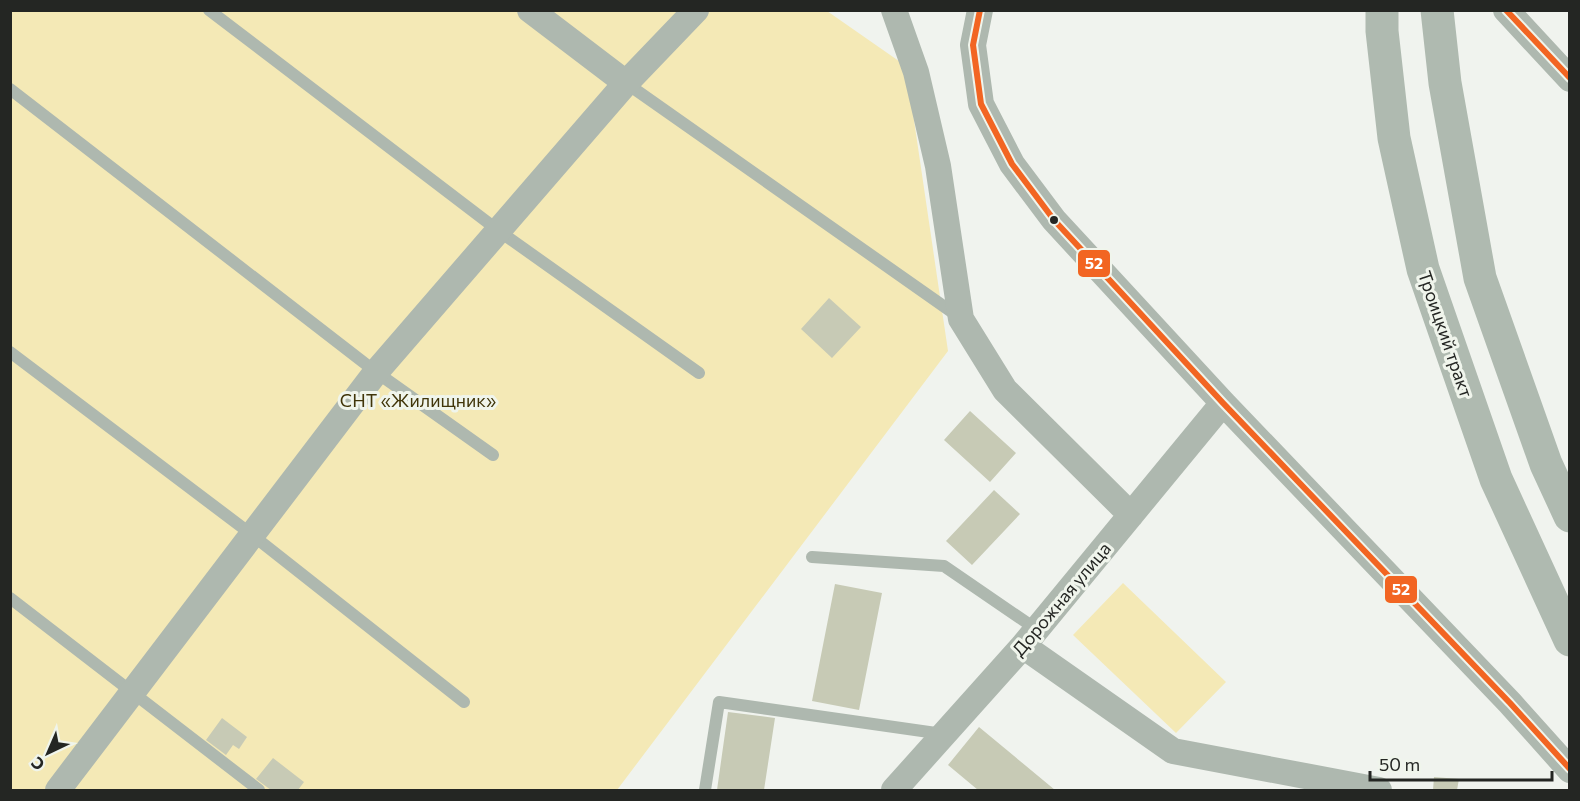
<svg xmlns="http://www.w3.org/2000/svg" width="1580" height="801" font-family="Commissioner,sans-serif">
	<style>
		.green { fill: #f4e9b6 }
		.building { fill: #c7cab5 }
		.lines { fill: none; stroke-linecap: round; stroke-linejoin: round }
		.service { stroke: #aeb8af; stroke-width: 12 }
		.minor { stroke: #aeb8af; stroke-width: 26 }
		.primary { stroke: #afbab0; stroke-width: 33 }
		.bus-1-casing { stroke: #f0f5ec; stroke-width: 10 }
		.bus-1 { stroke: #f26522; stroke-width: 6 }
		.bus-dot { fill: #242623; stroke: #f0f5ec; stroke-width: 2 }
		.labels { text-anchor: middle; dominant-baseline: central; stroke-width: 6; stroke-linejoin: round; paint-order: stroke }
		.street-label { font-size: 18px; fill: #242623; stroke: #f0f5ec }
		.park-label { font-size: 18px; fill: #403509; stroke: #f0f5ec }
		.line-badge { stroke: #f0f5ec; stroke-width: 2 }
		.badge-label { font-size: 16px; text-anchor: middle; font-weight: bold; fill: #fff }
	</style>
	<rect width="100%" height="100%" fill="#f0f3ee"/>
	<path class="green" d="M10 11H827L906 66 948 351 617 790H11Z
		M1123 583 1226 682 1176 733 1073 635Z"/>
	<path class="building" d="M829 298 861 327 832 358 801 329Z
		M970 411 1016 453 990 482 944 440Z
		M994 490 1020 514 972 565 946 541Z
		M835 584 882 593 859 710 812 701Z
		M728 712 775 718 764 790H717Z
		M222 718 247 737 239 749 233 745 226 755 206 740Z
		M979 727 1055 790H978L948 765Z
		M273 758 304 782 298 790H271L256 779Z
		M1434 777 1459 779 1457 790H1433Z"/>
	<g class="lines">
		<path class="service" d="M209 10 499 231 699 373
			M626 83 959 317
			M10 89 376 372 493 455
			M10 352 251 534 464 702
			M812 557 944 566 1036 629
			M10 598 259 790
			M705 790 719 702 943 734"/>
		<path class="minor" d="M530 10 626 83
			M894 10 916 72 938 166 961 319 1005 390 1131 515
			M980 10 973 45 981 104 1012 164 1054 220 1223 403 1510 703 1570 770
			M1506 10 1570 79
			M1023 646 1173 751 1379 790
			M58 790 376 372 626 83 696 10
			M894 790 1023 646 1223 403"/>
		<path class="primary" d="M1382 10V31L1394 138 1423 269 1496 479 1570 640
			M1437 10 1445 83 1480 278 1546 464 1570 516"/>
		<g class="bus-1-casing">
			<path id="bus-1" d="M980 10 973 45 981 104 1012 164 1054 220 1223 403 1510 703 1570 769
				M1506 10 1570 78"/>
		</g>
		<use href="#bus-1" class="bus-1"/>
	</g>
	<circle class="bus-dot" cx="1054" cy="220" r="5"/>
	<g class="labels">
		<g class="street-label">
			<text transform="translate(1446 334) rotate(71)">Троицкий тракт</text>
			<text transform="translate(1061 599) rotate(-50)">Дорожная улица</text>
		</g>
		<g class="park-label">
			<text x="418" y="400">СНТ «Жилищник»</text>
		</g>
	</g>
	<g class="line-badge">
		<rect x="1077" y="249" width="34" height="29" rx="6" fill="#f26522"/>
		<rect x="1384" y="575" width="34" height="29" rx="6" fill="#f26522"/>
	</g>
	<g class="badge-label">
		<text x="1094" y="269">52</text>
		<text x="1401" y="595">52</text>
	</g>
	<rect width="1580" height="801" fill="none" stroke="#242623" stroke-width="24"/>
	<g transform="translate(48 753) rotate(224)" stroke="#f0f5ec" stroke-width="4.5" paint-order="stroke">
	<path d="M0-4.5L10 22L0 15L-10 22Z" fill="#242623"/>
	<text y="-9" font-size="16" font-weight="bold" text-anchor="middle" fill="#242623">С</text>
	</g>
	<path d="M1370 771v9h182v-9" fill="none" stroke="#242623" stroke-width="3"/>
	<text x="1379" y="771" font-size="18" fill="#242623" stroke="#f0f5ec" stroke-width="4.5" paint-order="stroke">50 m</text>
</svg>
